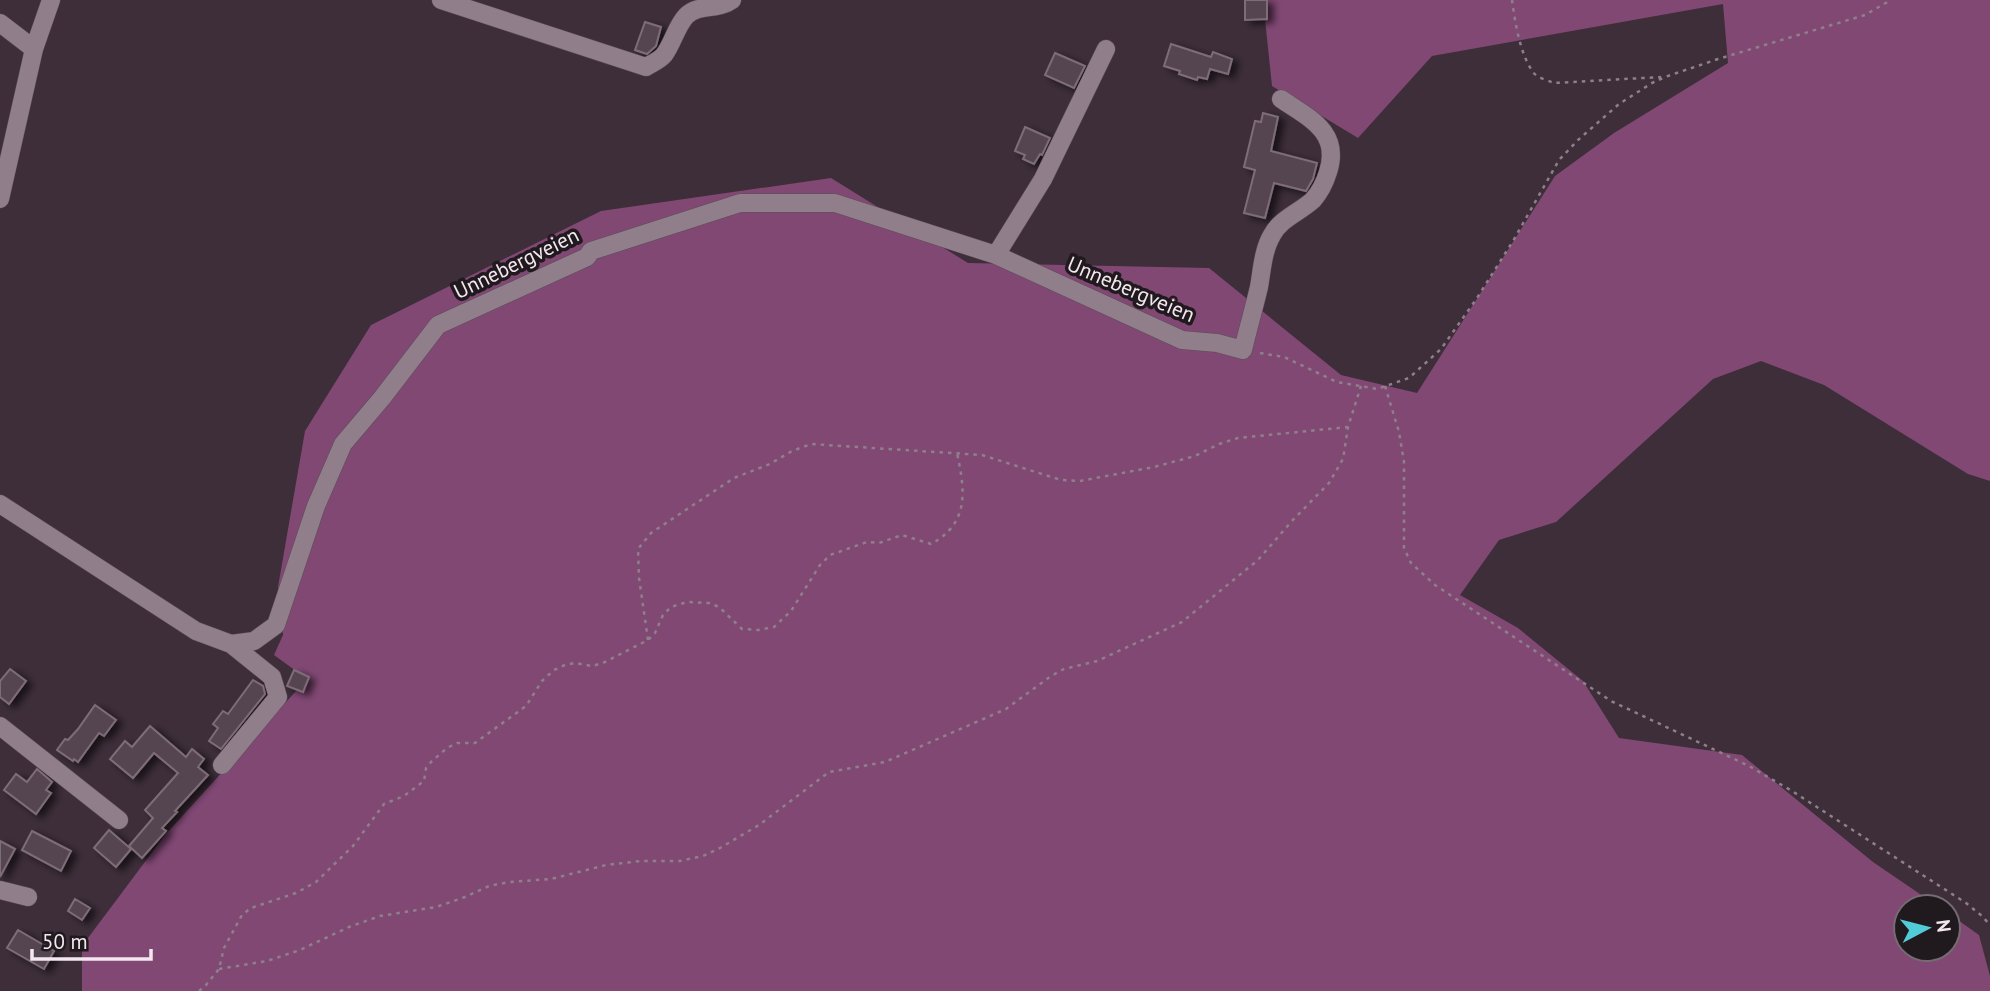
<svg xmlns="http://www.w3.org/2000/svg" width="1990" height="991" font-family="'PT Sans',sans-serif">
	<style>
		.forest { fill: #814874 }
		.building { fill: #554551; stroke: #7e6c79; stroke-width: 2; filter: url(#shadow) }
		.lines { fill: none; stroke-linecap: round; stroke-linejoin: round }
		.minor-casing { stroke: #5a4d56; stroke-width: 19 }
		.path { stroke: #8e808a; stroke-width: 2.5; stroke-dasharray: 3.5 5; stroke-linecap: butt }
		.minor { stroke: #907e8b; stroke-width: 18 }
		.labels { text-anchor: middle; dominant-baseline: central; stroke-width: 7; stroke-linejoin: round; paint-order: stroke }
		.street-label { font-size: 21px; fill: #f3e8ef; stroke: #20191e }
	</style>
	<defs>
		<filter id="shadow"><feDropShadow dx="6" dy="3.5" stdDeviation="3.5" flood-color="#0009"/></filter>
	</defs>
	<rect width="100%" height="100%" fill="#3d2e39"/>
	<path class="forest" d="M1263 0H1990V481L1968 474 1824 385 1761 361 1713 379 1556 522 1499 540 1460 595 1518 628 1583 681 1619 738 1742 755 1873 862 1939 907H1906V949H1948V913L1979 935 1990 976V991H82V946L165 835 307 679 274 655 283 635 278 587 305 431 371 325 601 211 831 178 968 263 1209 268 1341 375 1417 393 1555 176 1614 133 1728 63 1723 4 1432 56 1358 138 1272 86Z"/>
	<path class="building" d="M1245 0H1267V19L1245 20Z
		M645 22 661 27 656 46 647 54 635 50Z
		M1171 44 1211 57 1213 52 1232 59 1228 74 1210 69 1207 79 1198 77 1197 80 1179 74 1180 71 1164 66Z
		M1055 53 1085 66 1074 88 1045 75Z
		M1263 113 1278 117 1271 151 1317 163 1313 179 1306 191 1274 183 1265 218 1244 213 1255 170 1244 167 1255 121 1261 122Z
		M1025 127 1050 138 1042 155 1040 154 1034 164 1023 159 1025 155 1015 151Z
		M10 669 26 681 9 704 0 697V681Z
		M294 670 309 677 303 692 287 686Z
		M253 680 263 686 265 694 221 749 209 741 218 728 213 724 223 711 228 714Z
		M95 705 116 720 104 736 99 733 78 762 74 759 73 761 57 750 65 739 68 740 78 729Z
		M150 726 186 757 192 749 204 759 198 767 208 775 175 811 177 812 162 828 166 831 142 858 129 846 153 818 145 810 178 773 154 753 133 778 110 759 125 741 132 747Z
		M37 769 52 782 46 790 51 793 36 814 4 790 16 774 27 782Z
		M109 830 131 849 116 867 94 848Z
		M32 831 71 851 61 871 22 850Z
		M0 841 15 849 0 877Z
		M75 899 90 908 82 920 68 911Z
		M18 930 54 951 44 969 7 948Z"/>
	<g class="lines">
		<g class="minor-casing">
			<path id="minor" d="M441 0 646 67C651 64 660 60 664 55 673 43 676 27 686 16 699 3 717 11 732 0
				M0 23 34 49
				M0 199 34 49 51 0
				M996 255 1043 179 1106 49
				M0 504 196 631 231 644 254 641 276 625 316 506 343 444 382 398 438 325 587 257 591 251 740 203H835L996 255 1182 340 1217 343 1243 350C1248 329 1254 308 1259 287 1262 270 1263 250 1272 235 1280 219 1300 212 1313 200 1320 192 1325 182 1328 172 1341 132 1309 118 1281 99
				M0 726 119 820
				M222 765 278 697 272 677 231 644
				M0 890 28 897"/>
		</g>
		<path class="path" d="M1512 0C1515 22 1520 54 1533 72 1537 78 1547 80 1554 83L1661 77
			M1260 353 1284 357 1337 382 1377 389 1409 378 1441 349 1477 298 1513 241 1559 160 1578 140 1619 104 1652 83 1665 77 1718 59 1865 15 1891 0
			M1385 386 1399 432 1404 462V548L1411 563 1435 585 1611 701 1749 766 1792 791 1966 903 1982 916 1990 925
			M648 640 639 578 638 549 651 533 734 478 770 464 792 451 811 444 982 455 1061 480 1080 481 1154 467 1195 456 1219 444 1238 438 1348 427
			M219 969 267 961 300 950 349 927 380 916 436 907 465 897 489 886 509 882 551 879 606 865 641 861H680L703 856 720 848 759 825 829 772 885 762 1006 709 1051 676 1064 669 1097 661 1182 622 1258 560 1291 522 1329 483 1343 459 1348 427 1361 386
			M199 991 206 985 219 969 224 948 242 915 251 908 296 893 316 882 353 846 384 804 404 796 424 781 426 768 431 762 447 748 457 743H475L526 706 542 681 554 670 565 665 575 663 592 666 603 663 648 640 655 633 663 615 671 607 687 602 709 603 719 607 742 629 758 630 774 627 791 611 820 565 830 555 867 542 879 543 902 535 931 544C970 523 965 490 957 453"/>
		<use href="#minor" class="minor"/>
	</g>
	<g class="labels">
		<g class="street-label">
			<text transform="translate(516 263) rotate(-26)">Unnebergveien</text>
			<text transform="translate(1131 289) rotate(23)">Unnebergveien</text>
		</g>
	</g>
	<g transform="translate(1927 928) rotate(83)"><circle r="33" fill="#20191e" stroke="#746c72" stroke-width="2"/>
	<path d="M0-5L12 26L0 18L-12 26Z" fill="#52cbd8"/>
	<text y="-10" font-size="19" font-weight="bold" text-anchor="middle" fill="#f3e8ef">N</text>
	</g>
	<path d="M32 949v10h119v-10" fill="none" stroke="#f3e8ef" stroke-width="3.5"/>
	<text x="42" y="949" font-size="21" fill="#f3e8ef" stroke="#20191e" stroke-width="5" paint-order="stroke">50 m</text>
</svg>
